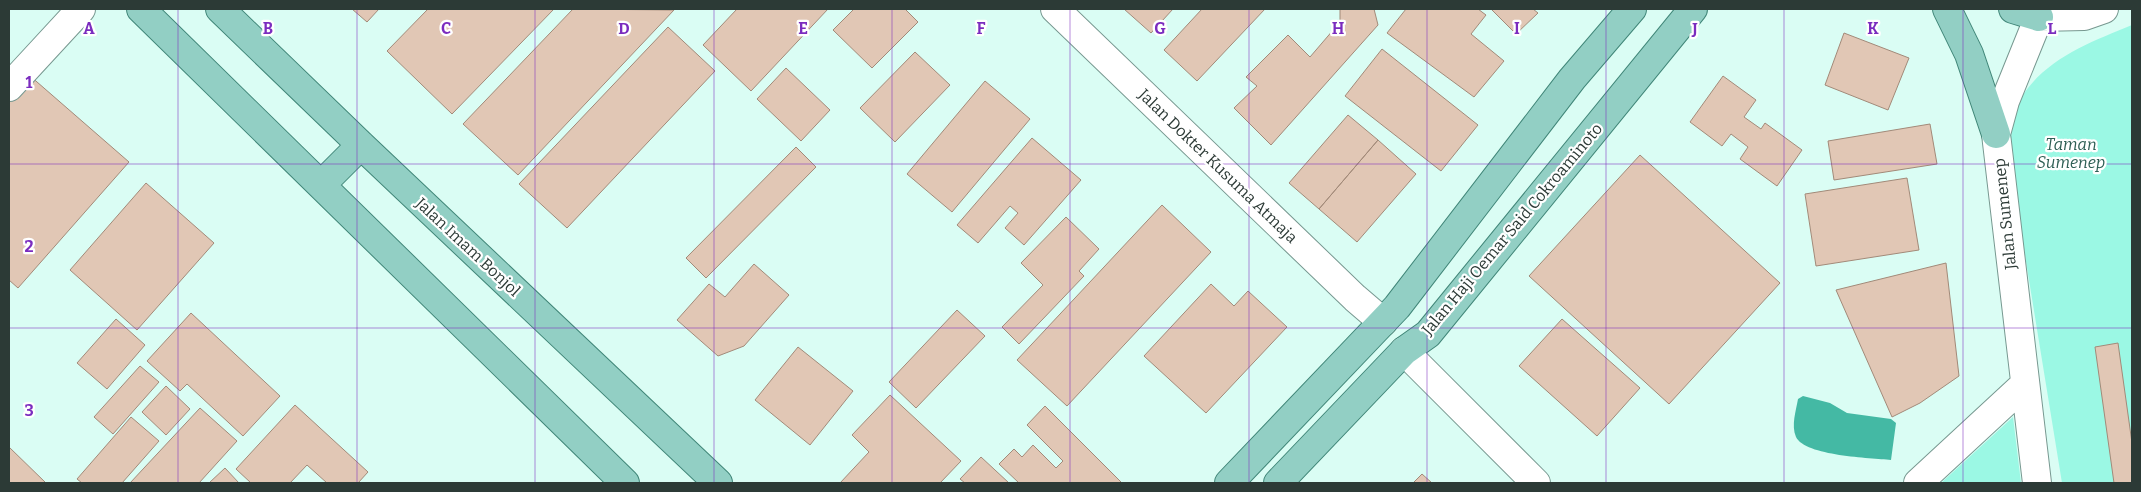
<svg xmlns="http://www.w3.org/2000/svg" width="2141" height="492" font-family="Bitter,serif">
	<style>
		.green { fill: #9bf8e4 }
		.water { fill: #44b9a4 }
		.building { fill: #e1c7b5; stroke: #a28a79 }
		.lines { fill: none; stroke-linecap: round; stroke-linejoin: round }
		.minor-casing { stroke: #779890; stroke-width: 30 }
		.major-casing { stroke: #408678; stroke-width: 30 }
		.minor { stroke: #fff; stroke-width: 28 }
		.major { stroke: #92cfc4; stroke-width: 28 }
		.grid { fill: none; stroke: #7b2cbf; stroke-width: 1; stroke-opacity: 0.55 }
		.labels { text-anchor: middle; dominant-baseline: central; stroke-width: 4.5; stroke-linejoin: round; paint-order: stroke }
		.park-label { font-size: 16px; font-style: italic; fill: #2d5e54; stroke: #fff }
		.street-label { font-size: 16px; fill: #2c3a36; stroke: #fff }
		.grid-label { font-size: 16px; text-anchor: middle; font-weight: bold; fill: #7b2cbf; stroke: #fff; stroke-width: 4.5; stroke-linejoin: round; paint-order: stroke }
	</style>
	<rect width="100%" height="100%" fill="#dafdf4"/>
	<path class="green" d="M2132 25V483H2062L2008 151C2012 137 2014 110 2021 98 2046 58 2091 42 2132 25Z
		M2013 417 2021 483H1941Z"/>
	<path class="water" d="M1803 396 1830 403 1847 413 1891 419 1896 423 1891 460C1871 458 1805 456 1796 437 1791 425 1796 411 1798 399Z"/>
	<path class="building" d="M352 9H379L367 22Z
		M428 9H554L452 114 387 51Z
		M573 9 674 10 518 175 463 124Z
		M737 9H828L751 91 703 45Z
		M854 9H905L918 22 872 68 833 30Z
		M1124 9H1173L1151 33Z
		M1202 9H1265L1197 81 1164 50Z
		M1340 9H1374L1378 25 1271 145 1234 108 1257 86 1246 77 1288 35 1310 57 1340 22Z
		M1406 9H1478L1486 15 1471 34 1504 61 1474 97 1387 33Z
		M1491 9H1533L1538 13 1516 34Z
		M668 27 715 71 567 228 519 184Z
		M1844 33 1909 58 1888 110 1825 85Z
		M1382 49 1478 125 1441 171 1345 96Z
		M915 52 950 85 895 142 860 108Z
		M786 68 830 110 801 141 757 99Z
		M29 75 129 162 18 288 9 280V97Z
		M1723 76 1756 100 1744 117 1761 129 1765 123 1802 150 1777 186 1740 159 1748 147 1731 134 1722 146 1690 122Z
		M985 81 1030 119 952 212 907 174Z
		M1348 115 1378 140 1319 209 1289 183Z
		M1930 124 1937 164 1834 180 1828 141Z
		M1032 138 1081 180 1024 245 1005 228 1018 213 1010 206 978 243 957 225Z
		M1378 140 1416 174 1357 242 1319 209Z
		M796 147 816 167 706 278 686 258Z
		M1640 155 1780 283 1669 404 1529 276Z
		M1907 178 1919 250 1816 266 1805 194Z
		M146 183 214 243 137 330 70 270Z
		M1162 205 1211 252 1067 406 1017 360Z
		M1066 217 1099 249 1079 271 1084 276 1019 344 1002 327 1043 285 1021 263Z
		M1946 263 1959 376 1920 403 1892 417 1836 290Z
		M754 264 789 295 744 346 718 356 677 320 709 284 725 297Z
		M1211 284 1234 306 1248 291 1287 327 1206 413 1144 356Z
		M957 310 985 336 916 408 889 382Z
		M191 313 280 396 243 436 187 384 180 391 147 361Z
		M116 319 145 345 107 389 77 363Z
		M1562 319 1640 388 1597 436 1519 366Z
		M2118 343 2132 443V483H2114L2095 347Z
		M798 347 853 391 810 445 755 400Z
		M140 366 159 382 113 434 94 417Z
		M166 386 190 409 166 435 142 412Z
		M890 395 961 461 940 483H840L869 452 852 435Z
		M295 405 368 472 358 483H327L307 465 290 483H251L236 469Z
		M1045 406 1122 483H1019L999 464 1014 449 1022 457 1033 445 1056 468 1063 461 1027 425Z
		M200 408 237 441 199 483H130Z
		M131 417 159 441 122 483H82L77 479Z
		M9 447 46 483H9Z
		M981 457 1009 483H965L960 479Z
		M225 468 239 483H209Z
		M1422 474 1432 483H1413Z"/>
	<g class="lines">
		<g class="minor-casing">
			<path id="minor" d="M1055 9 1355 298 1383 322
				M9 87 81 9
				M1404 351 1536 483
				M1918 483 2025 384
				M2037 483 1996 134 2005 101 2039 17 2084 16 2104 9"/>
		</g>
		<g class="major-casing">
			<path id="major" d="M141 9 625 483
				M220 9 361 145 718 483
				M1947 9 1969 54 1996 134
				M2013 9 2039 17
				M322 184 361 145
				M1229 483 1397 307 1572 79 1632 9
				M1278 483 1404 351 1428 334 1693 9"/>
		</g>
		<use href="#minor" class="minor"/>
		<use href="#major" class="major"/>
	</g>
	<path class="grid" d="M178 9V483M357 9V483M535 9V483M714 9V483M892 9V483M1070 9V483M1249 9V483M1427 9V483M1606 9V483M1784 9V483M1963 9V483M9 164H2132M9 328H2132"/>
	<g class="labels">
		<g class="park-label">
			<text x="2071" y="144">Taman<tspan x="2071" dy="18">Sumenep</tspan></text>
		</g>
		<g class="street-label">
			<text transform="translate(1218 166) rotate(44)">Jalan Dokter Kusuma Atmaja</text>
			<text transform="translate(2005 214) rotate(-96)">Jalan Sumenep</text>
			<text transform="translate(1512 229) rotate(-50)">Jalan Haji Oemar Said Cokroaminoto</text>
			<text transform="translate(468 247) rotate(43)">Jalan Imam Bonjol</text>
		</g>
	</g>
	<g class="grid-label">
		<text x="89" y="34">A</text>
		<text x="268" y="34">B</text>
		<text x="446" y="34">C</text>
		<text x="624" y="34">D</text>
		<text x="803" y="34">E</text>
		<text x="981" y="34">F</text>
		<text x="1160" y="34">G</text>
		<text x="1338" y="34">H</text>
		<text x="1517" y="34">I</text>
		<text x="1695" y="34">J</text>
		<text x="1873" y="34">K</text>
		<text x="2052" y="34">L</text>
		<text x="29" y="88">1</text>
		<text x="29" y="252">2</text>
		<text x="29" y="416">3</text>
	</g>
	<rect width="2141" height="492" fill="none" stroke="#2c3a36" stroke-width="20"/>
</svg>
